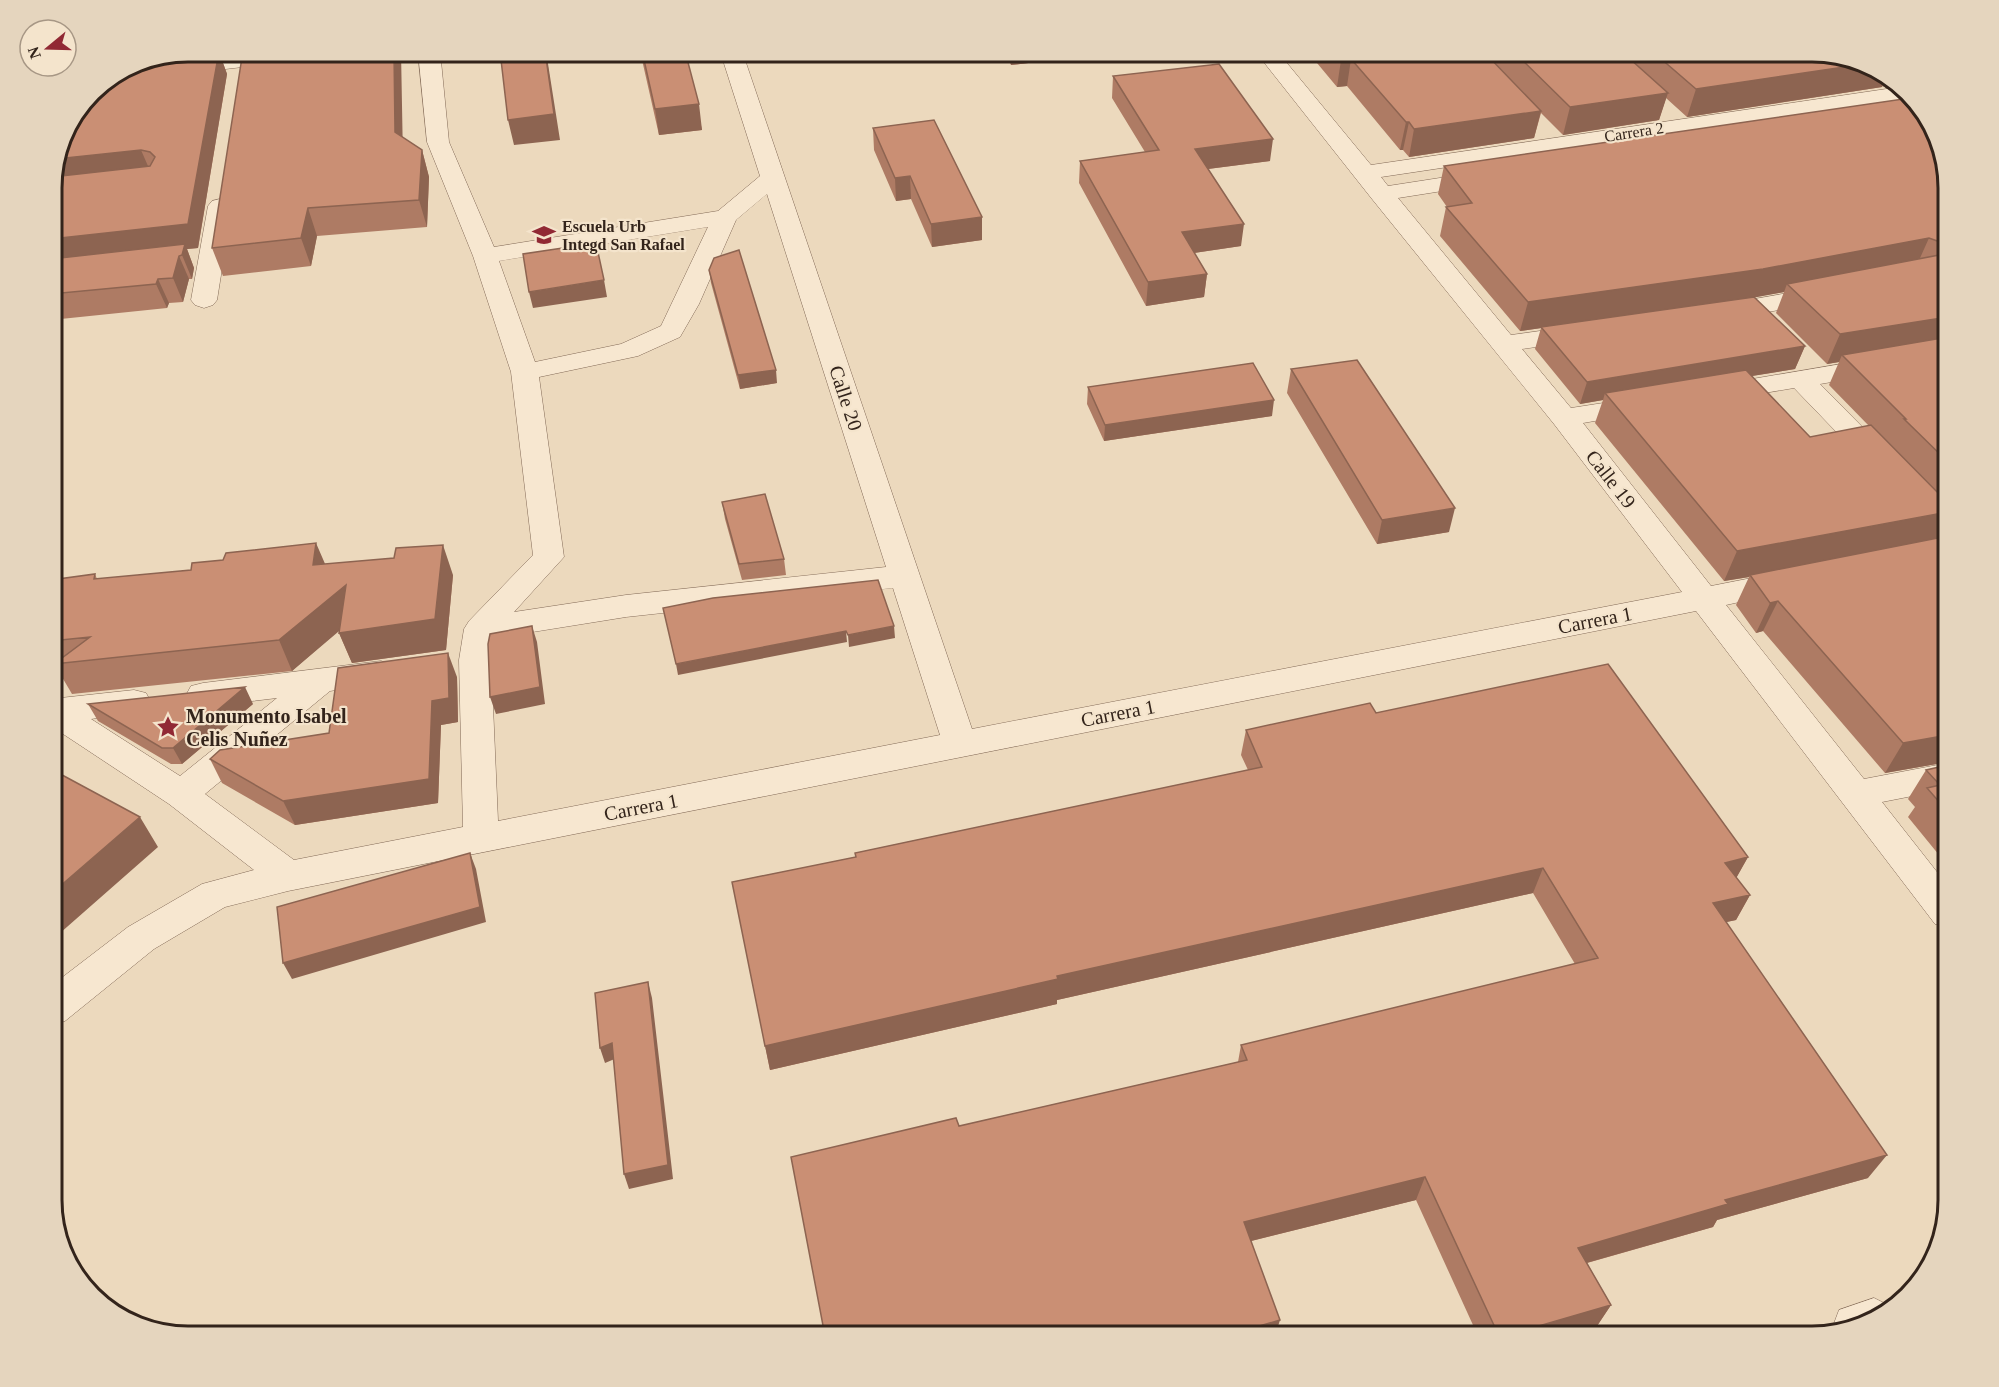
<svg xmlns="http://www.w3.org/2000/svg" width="1999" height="1387" font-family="Georgia,serif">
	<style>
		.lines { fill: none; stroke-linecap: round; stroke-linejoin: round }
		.street-casing { stroke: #836a57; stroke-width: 1 }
		.primary-casing { stroke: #51392c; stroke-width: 1 }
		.street { fill: #f7e7d0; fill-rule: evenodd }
		.primary { fill: #f0ca95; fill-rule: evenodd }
		.wall { fill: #ae7b64; fill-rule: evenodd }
		.shaded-wall { fill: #8d6451 }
		.building { fill: #ca8f74; stroke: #8d6451; stroke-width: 1.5 }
		.labels { text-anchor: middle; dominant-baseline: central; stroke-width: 4.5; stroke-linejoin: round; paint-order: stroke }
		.far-street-label { font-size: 16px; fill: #33241b; stroke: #f4e4cc }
		.far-poi-label { font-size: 16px; font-weight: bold; fill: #33241b; stroke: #f4e4cc; text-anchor: start }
		.street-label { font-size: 20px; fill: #33241b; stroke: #f4e4cc }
		.poi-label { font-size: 20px; font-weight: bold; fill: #33241b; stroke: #f4e4cc; text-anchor: start }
		.rim { fill: none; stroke: #33241b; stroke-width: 3 }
	</style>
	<rect width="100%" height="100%" fill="#ecd9bd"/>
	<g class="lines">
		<g class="street-casing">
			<path id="street" d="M274 51H340L336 55 329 57 113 82 106 81 126 68Z
				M418 51H440L449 142 494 247 718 211 760 176 720 51H742L972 729 1682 592 1554 424 1372 199 1255 51H1277L1371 165 1900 87 1910 98 1381 177 1388 186 1485 171 1493 173 1497 178 1493 183 1398 198 1511 335 1583 325 1592 327 1596 333 1592 339 1522 349 1571 408 1642 397 1652 399 1656 405 1652 411 1583 423 1711 586 1787 571 1798 575 1802 582 1798 589 1726 605 1864 779 1948 763V789L1882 802 1948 886V928L1935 924 1696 611 288 891 225 907 154 949 65 1021 51 1026V986L128 927 202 884 254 870 169 804 51 726V699L134 690 146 693 151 702 146 711 91 719 180 776 277 698 203 707 191 704 186 695 191 686 203 683 381 661 393 665 397 673 393 681 330 691 205 794 294 860 463 827 459 660 464 629 469 621 533 555 511 372 473 256 427 142ZM767 194 886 567 626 595 514 612 564 557 539 377 638 356 680 337 699 304 736 220ZM708 227 661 326 621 344 535 362 499 261ZM893 588 940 735 498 821 491 660 495 638 626 617Z
				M220 199 228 201 232 206 217 300 213 305 204 308 195 305 191 300 208 206 212 201Z
				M1823 287 1832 290 1836 295 1832 300 1720 321 1711 318 1707 313 1711 308 1720 305Z
				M1948 346V362L1820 384 1891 456 1895 462 1891 468 1881 471 1871 468 1794 388 1717 401 1707 399 1703 393 1707 387 1717 385Z
				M1874 1298 1890 1306 1872 1322 1835 1331 1833 1326 1839 1310Z"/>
		</g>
		<g class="primary-casing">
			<path id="primary" d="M1871 69 1887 74 1903 91C1891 94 1876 82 1869 72Z"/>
		</g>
		<use href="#street" class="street"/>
		<use href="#primary" class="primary"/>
	</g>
	<path class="wall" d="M186 51 185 56 219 52 227 74 198 248 187 249 194 268 192 279H189L183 302 169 303 167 308 51 320V179L136 61Z
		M640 51H685L702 130 659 135Z
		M1003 51H1061V59L1011 65Z
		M1307 51H1811L1887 74 1882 87 1687 117 1666 98 1659 120 1563 135 1541 113 1534 138 1409 157 1403 150H1400L1347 86 1337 87Z
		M1113 76 1270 161 1208 169 1241 246 1194 253 1207 274 1204 297 1146 306 1079 183 1080 161 1145 152 1112 98Z
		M1906 100 1948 188V530L1944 537 1948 762 1885 773 1763 631 1756 633 1736 605 1749 577 1724 581 1595 423 1603 400 1580 404 1535 349 1541 328 1520 331 1440 236 1446 207H1447L1438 194 1444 166ZM1784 292 1776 313 1827 364 1839 362 1829 385 1869 426 1810 437 1751 376 1795 369 1805 346 1753 297Z
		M873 128 982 217V240L932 247 911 199 896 201 874 150Z
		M402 137 422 150 429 177 427 227 317 236 311 266 223 276 212 248Z
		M709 270 777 383 740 389 711 283Z
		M1291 369 1449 532 1377 544 1287 393Z
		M1088 387 1272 416 1104 441 1087 404Z
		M722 502 784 559 786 575 742 580 725 519Z
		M325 564 453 575 446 650 352 663 339 633V630L292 671 72 694 59 672 51 673V580L95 574 97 579Z
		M457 677 458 722 441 725 438 803 295 825 222 783 210 759 329 733Z
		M88 704H253L182 764H171L98 721Z
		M1376 713 1748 857 1736 878 1750 895 1736 920 1726 922 1868 1178 1717 1220 1713 1227 1587 1263 1611 1305 1597 1326 1562 1336H1478L1416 1200 1251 1241 959 1126 1238 1062 1241 1045 1575 964 1533 893 1057 1000V1004L770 1070 732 882 856 857 855 853 1248 770 1241 755 1246 730Z
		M1948 765V866L1908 817 1915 807 1908 799 1926 770Z"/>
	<path class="shaded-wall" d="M186 51 185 59 136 61Z
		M394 51H401L403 160 395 132Z
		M545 51H546L560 140 514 145 508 120Z
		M1011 51H1061V59L1011 65Z
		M219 52 227 74 198 248 187 249 194 268 192 279 182 255 51 264V239L188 224Z
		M1351 59 1347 86 1337 87 1341 60Z
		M1858 65 1887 74 1882 87 1687 117 1696 89Z
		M1668 93 1659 120 1563 135 1570 107Z
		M699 104 702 130 659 135 655 109Z
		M1541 111 1534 138 1409 157 1414 129Z
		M1406 122H1409L1403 150H1400Z
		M1273 139 1270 161 1192 171 1195 149Z
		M141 150 151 173 51 179 56 159Z
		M422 150 429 177 427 227 419 200Z
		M910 176 911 199 896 201 895 178Z
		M308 208 317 236 311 266 301 238Z
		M982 217V240L932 247 931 224Z
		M1244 224 1241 246 1180 255 1182 232Z
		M1929 238 1916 267 1787 284 1784 292 1752 298 1520 331 1528 302Z
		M179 256 189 279 183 302 173 278Z
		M1207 274 1204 297 1146 306 1148 282Z
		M158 279 169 303 167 308 156 284Z
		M604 280 607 297 533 308 529 292Z
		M1948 317V345L1842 355 1839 362 1827 364 1840 334Z
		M1805 346 1795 369 1610 399 1605 393 1603 400 1580 404 1587 382Z
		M776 370 777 383 740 389 738 375Z
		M1274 400 1272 416 1104 441 1105 425Z
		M1455 508 1449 532 1377 544 1382 520Z
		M1948 512V530L1942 540 1750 575 1749 577 1724 581 1737 551Z
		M316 543 329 573 313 565Z
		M443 545 453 575 446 650 352 663 339 633Z
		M346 585 358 615 292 671 279 640Z
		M1778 601 1763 631 1756 633 1770 603Z
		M532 626 537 642 545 704 496 714 490 697Z
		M894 626 895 638 849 647 848 635Z
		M846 631 847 642 678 675 676 664Z
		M448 653 457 677 458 722 441 725 438 803 295 825 283 801 432 701Z
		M245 687 253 704 182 764 173 748Z
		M1948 735V762L1885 773 1903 743Z
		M140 817 158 847 51 941V894Z
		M470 853 476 869 486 922 292 979 283 963Z
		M1748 857 1734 882 1725 863Z
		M1543 868 1533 893 1057 1000V1004L770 1070 765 1046 1057 976Z
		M1750 895 1736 920 1699 928 1713 903Z
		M648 982 652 998 673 1179 629 1189 624 1174Z
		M612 1043 617 1058 605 1063 600 1048Z
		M1887 1155 1868 1178 1717 1220 1713 1227 1565 1269 1578 1248 1725 1200Z
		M1425 1177 1416 1200 1239 1244 1244 1222Z
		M1611 1305 1597 1326 1562 1336H1504Z
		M1280 1320 1275 1336H1225Z"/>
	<path class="building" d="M243 51H394L395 132 422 150 419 200 308 208 301 238 212 248Z
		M500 51H545L554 114 508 120Z
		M642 51H685L699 104 655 109Z
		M1334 51H1483L1541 111 1414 129 1409 122H1406L1351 59 1341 60Z
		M1513 51H1621L1668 93 1570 107Z
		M1652 51H1811L1858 65 1696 89Z
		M219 52 188 224 51 239 52 177 150 166 155 157 150 152 141 150 56 159 62 135 91 91 136 61 168 55 174 54V58Z
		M1219 64 1273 139 1195 149 1244 224 1182 232 1207 274 1148 282 1080 161 1159 150 1113 76Z
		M1910 98 1930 120 1948 188V317L1840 334 1787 284 1939 255 1945 248 1940 242 1929 238 1763 269 1528 302 1446 207 1472 203 1444 166Z
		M934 120 982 217 931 224 910 176 895 178 873 128Z
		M596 243 604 280 529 292 523 254Z
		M185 244 182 255 179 256 173 278 158 279 156 284 51 294V259Z
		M739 250 776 370 738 375 709 270 714 258Z
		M1754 297 1805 346 1587 382 1541 327Z
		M1948 337V462L1904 419H1906L1842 355Z
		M1357 360 1455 508 1382 520 1291 369Z
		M1253 363 1274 400 1105 425 1088 387Z
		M1746 370 1810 437 1871 425 1948 503V512L1737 551 1605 393Z
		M765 494 784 559 739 564 722 502Z
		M1948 536V735L1903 743 1778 601 1770 603 1750 575Z
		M316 543 313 565 394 558 396 548 443 545 435 619 339 633 346 585 279 640 54 664 90 637 51 641V580L95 574 94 579 191 570 192 563 223 560 226 553Z
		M878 580 894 626 848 635 846 631 676 664 663 608 713 598Z
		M532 626 540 687 490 697 488 644 490 634Z
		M448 653 449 698 432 701 429 779 283 801 210 759 220 750 329 733 338 668Z
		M1608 664 1748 857 1725 863 1750 895 1713 903 1887 1155 1725 1200 1728 1204 1578 1248 1611 1305 1504 1336H1499L1425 1177 1244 1222 1280 1320 1225 1336H825L791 1157 956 1118 959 1126 1247 1060 1241 1045 1598 958 1543 868 1057 976 1058 979 765 1046 732 882 856 857 855 853 1262 767 1246 730 1370 703 1376 713Z
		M245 687 173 748H162L88 704Z
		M1948 765V812L1927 788 1940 785 1926 770Z
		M51 769 140 817 51 894Z
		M470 853 480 907 283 963 277 907Z
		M648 982 668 1165 624 1174 612 1043 600 1048 595 993Z"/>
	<defs>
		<g id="school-bare" transform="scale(1.8)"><path d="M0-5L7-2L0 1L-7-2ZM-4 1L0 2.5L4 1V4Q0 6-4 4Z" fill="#912934" stroke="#f4e4cc" stroke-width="2.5" paint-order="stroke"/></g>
		<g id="sight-bare" transform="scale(1.8)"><path d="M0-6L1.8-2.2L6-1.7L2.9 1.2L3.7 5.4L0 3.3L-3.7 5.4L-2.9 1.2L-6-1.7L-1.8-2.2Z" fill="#912934" stroke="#f4e4cc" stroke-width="2.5" paint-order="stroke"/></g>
	</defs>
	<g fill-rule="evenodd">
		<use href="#school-bare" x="544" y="235"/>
		<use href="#sight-bare" x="168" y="727"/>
	</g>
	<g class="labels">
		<g class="far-street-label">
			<text transform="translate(1634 132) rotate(-9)">Carrera 2</text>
		</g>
		<g class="far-poi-label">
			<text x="562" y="226">Escuela Urb<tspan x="562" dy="18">Integd San Rafael</tspan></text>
		</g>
		<g class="street-label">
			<text transform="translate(846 398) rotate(72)">Calle 20</text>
			<text transform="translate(1611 479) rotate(52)">Calle 19</text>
			<text transform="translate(1595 620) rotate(-11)">Carrera 1</text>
			<text transform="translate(1118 713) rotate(-11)">Carrera 1</text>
			<text transform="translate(641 807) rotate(-11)">Carrera 1</text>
		</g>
		<g class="poi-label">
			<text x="186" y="716">Monumento Isabel<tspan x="186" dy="23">Celis Nuñez</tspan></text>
		</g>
	</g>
	<path d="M0 0H1999V1387H0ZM188 62H1812A126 126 0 0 1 1938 188V1200A126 126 0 0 1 1812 1326H188A126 126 0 0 1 62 1200V188A126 126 0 0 1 188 62Z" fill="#e5d5be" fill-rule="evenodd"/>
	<path class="rim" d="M188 62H1812A126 126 0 0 1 1938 188V1200A126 126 0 0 1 1812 1326H188A126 126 0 0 1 62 1200V188A126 126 0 0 1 188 62Z"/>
	<g transform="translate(48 48) rotate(251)"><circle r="28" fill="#f4e4cc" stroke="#a79785" stroke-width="1.5"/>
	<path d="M0-4.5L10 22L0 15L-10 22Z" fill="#912934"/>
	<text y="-9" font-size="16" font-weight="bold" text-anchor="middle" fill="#33241b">N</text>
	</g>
</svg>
